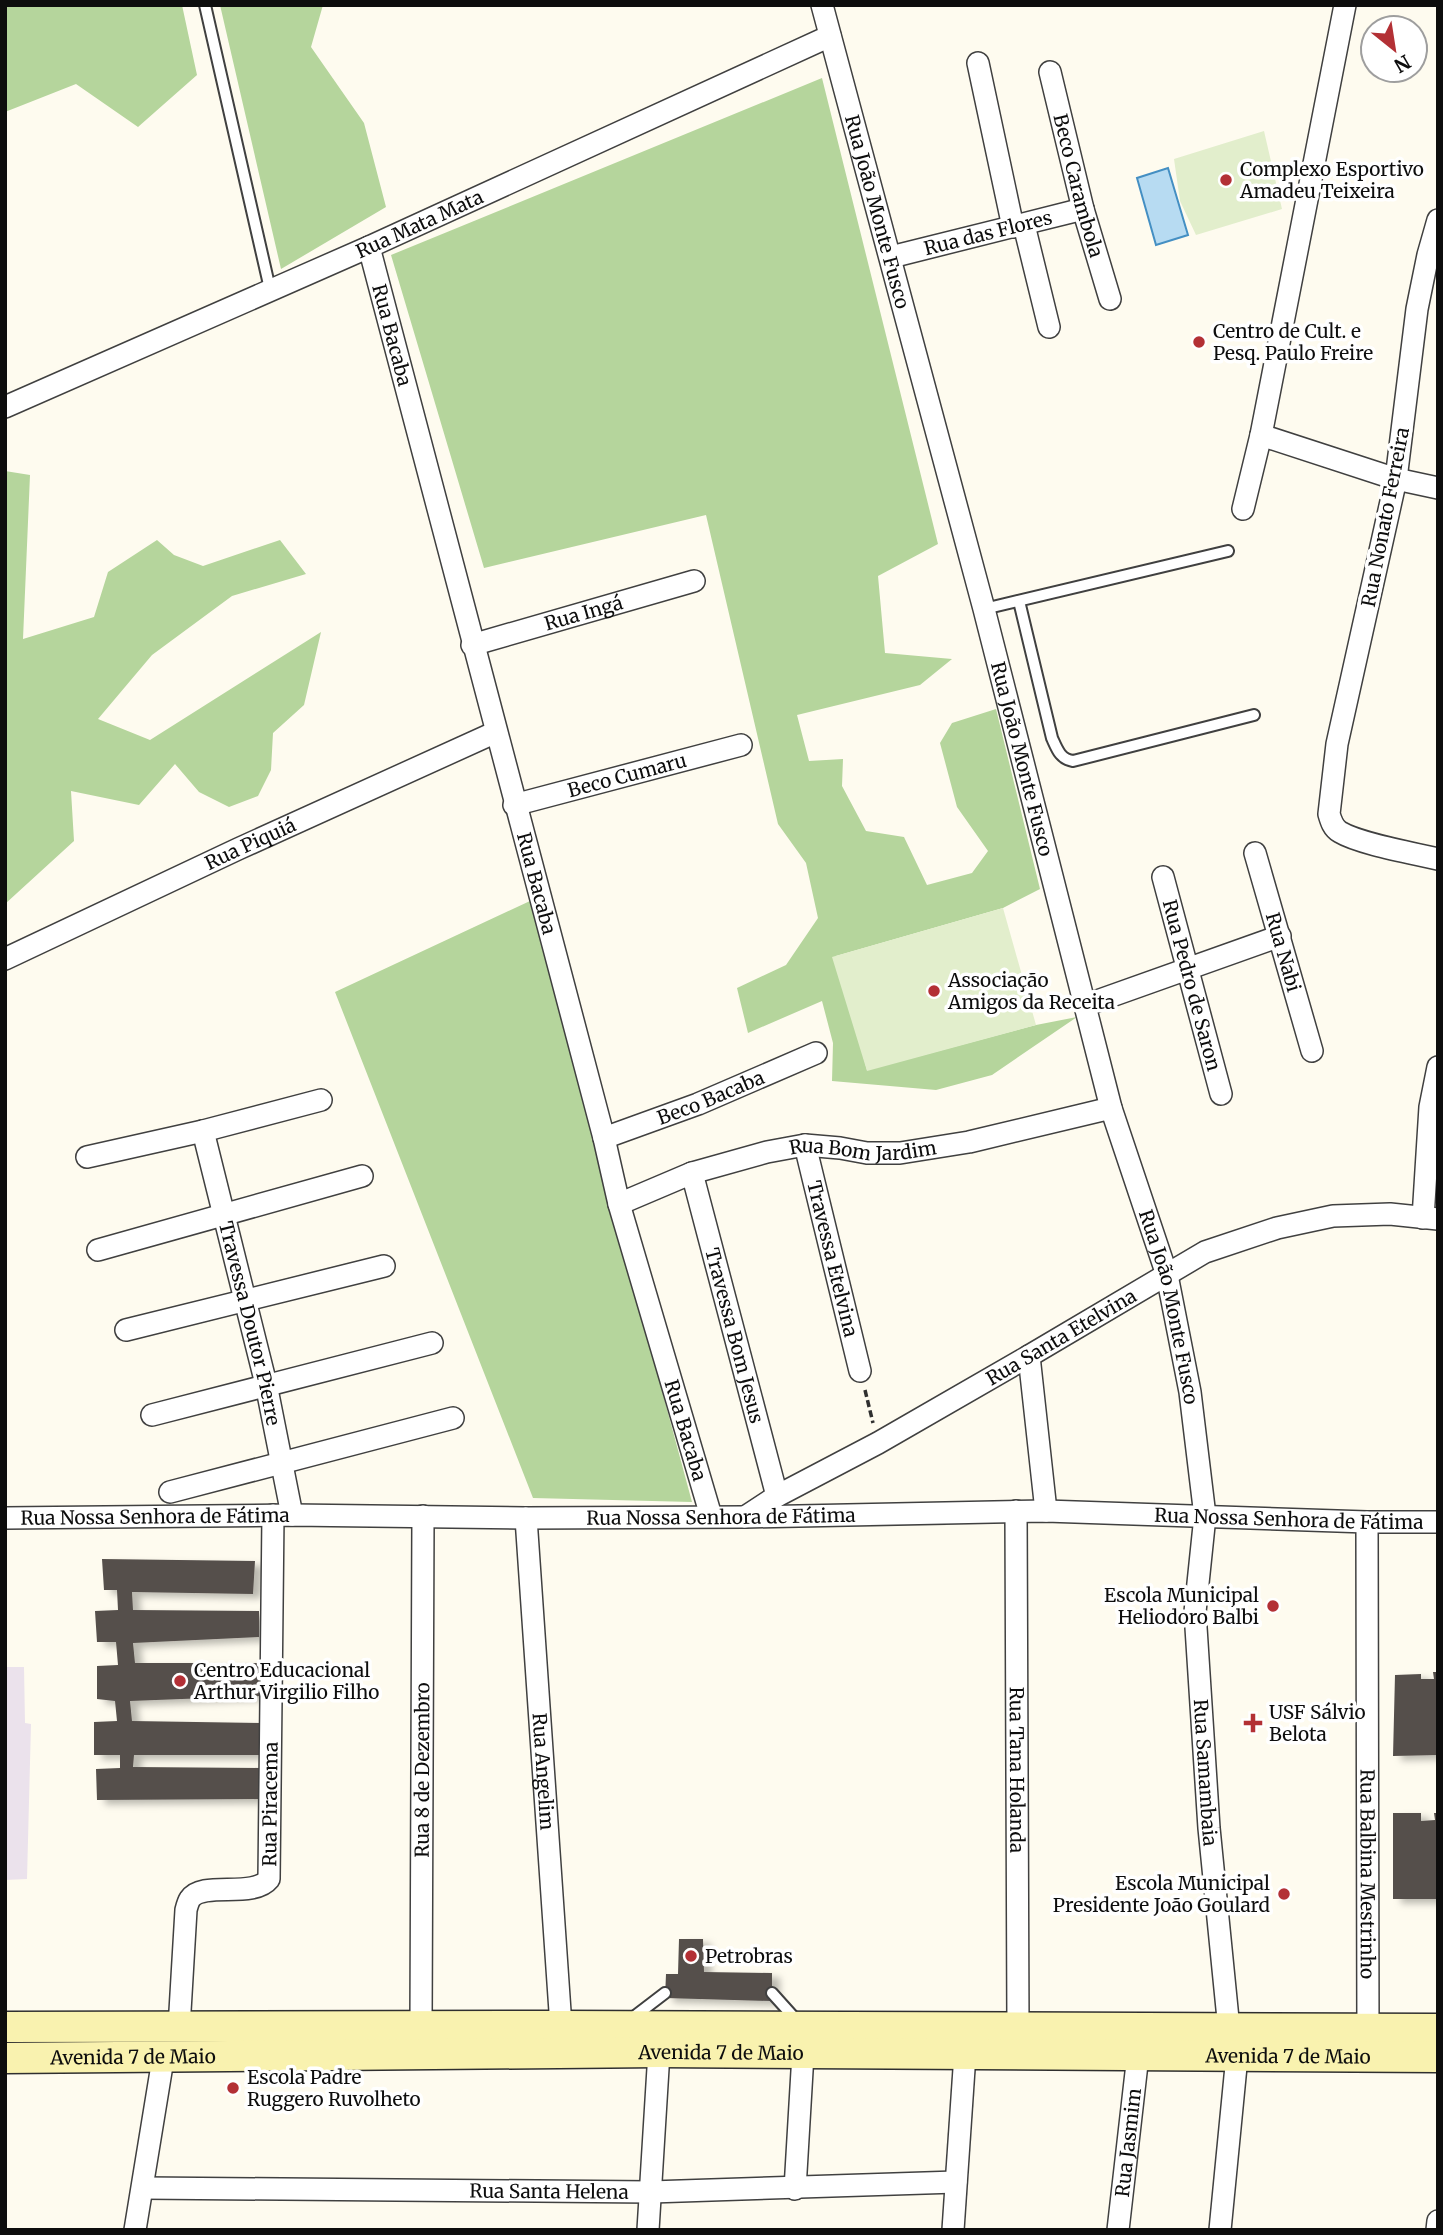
<svg xmlns="http://www.w3.org/2000/svg" width="1443" height="2235" font-family="Merriweather,serif">
	<style>
		.industrial { fill: #ebe2ec }
		.forest { fill: #b5d59c }
		.pitch { fill: #e2eecc }
		.water { fill: #b7dbf2; stroke: #448fc3; stroke-width: 2 }
		.building { fill: #554f4b; filter: url(#shadow) }
		.lines { fill: none; stroke-linecap: round; stroke-linejoin: round }
		.lane-casing { stroke: #404040; stroke-width: 14 }
		.street-casing { stroke: #404040; stroke-width: 24 }
		.secondary-casing { stroke: #2f2f2f; stroke-width: 33 }
		.path { stroke: #2f2f2f; stroke-width: 3.5; stroke-dasharray: 7 3.5; stroke-linecap: butt }
		.lane { stroke: #fff; stroke-width: 10 }
		.street { stroke: #fff; stroke-width: 21 }
		.secondary { stroke: #f9f2af; stroke-width: 30 }
		.poi-dot { fill: #b33035; stroke: #fff; stroke-width: 2.5 }
		.labels { text-anchor: middle; dominant-baseline: central; stroke-width: 7; stroke-linejoin: round; paint-order: stroke }
		.poi-label { font-size: 19px; fill: #0d0d0d; stroke: #fff; text-anchor: start }
		.street-label { font-size: 19px; fill: #0d0d0d; stroke: #fff }
	</style>
	<defs>
		<filter id="shadow"><feDropShadow dx="8" dy="4.5" stdDeviation="3.5" flood-color="#0004"/></filter>
	</defs>
	<rect width="100%" height="100%" fill="#fefbef"/>
	<path class="industrial" d="M5 1667H24L25 1723 31 1724 27 1879 5 1880Z"/>
	<path class="forest" d="M5 5H182L197 75 138 127 76 84 5 112Z
		M220 5H323L311 47 364 123 386 207 281 269Z
		M822 78 938 544 878 576 885 653 952 659 920 685 797 715 809 761 843 759 842 786 866 831 904 837 927 885 972 873 988 851 957 807 940 743 952 723 996 709 1040 889 1003 908 836 956 867 1070 1036 1025 1077 1017 992 1075 936 1090 832 1081 833 1043 822 1001 748 1033 737 988 786 965 818 918 806 863 778 824 706 515 484 568 391 255Z
		M5 471 30 475 23 639 94 617 108 572 157 540 174 555 203 566 280 540 306 574 232 596 152 655 98 719 150 740 321 632 304 705 273 733 271 770 258 796 229 807 199 792 175 764 139 805 71 791 74 841 5 904Z
		M530 901 692 1502 533 1498 335 992Z"/>
	<path class="pitch" d="M1264 131 1282 209 1196 235 1180 201 1174 159Z
		M1003 908 1036 1025 867 1071 832 957Z"/>
	<path class="water" d="M1168 168 1188 235 1156 245 1137 178Z"/>
	<path class="building" d="M102 1559 255 1561 253 1594 132 1592 133 1610 259 1611V1637L133 1643 135 1663H264L262 1696 130 1701 132 1721 260 1723 261 1755H134L133 1767 265 1768 266 1799 97 1800 96 1769 120 1768V1755H94V1722L117 1721 115 1701 97 1699V1666L118 1665 116 1642H97L95 1611 118 1610 117 1590H104Z
		M1433 1672H1438V1755L1393 1756 1395 1675 1421 1674V1679H1434Z
		M1393 1813H1421V1821L1435 1820 1434 1813H1438V1899H1393Z
		M679 1939H703L704 1972 772 1973V2001L665 1998 666 1974H678Z"/>
	<g class="lines">
		<g class="lane-casing">
			<path id="lane" d="M205 5 270 289
				M1019 601 1052 738C1057 749 1060 759 1073 761L1254 715
				M984 609 1228 551
				M772 1993 799 2023
				M631 2019 665 1993"/>
		</g>
		<g class="street-casing">
			<g id="street">
				<path id="s1" d="M822 5 984 609 1111 1108 1167 1275 1190 1392 1205 1516 1195 1612 1209 1828 1229 2029"/>
				<path d="M978 63 1013 227"/>
				<path id="s2" d="M1050 72 1083 209 1110 299"/>
				<path d="M1438 220 1428 255 1417 309 1396 479 1337 744 1329 814C1331 821 1333 828 1340 832 1360 844 1413 853 1438 859"/>
				<path d="M1024 225 1049 327"/>
				<path id="s3" d="M369 247 604 1138 619 1204 711 1516"/>
				<path id="s4" d="M891 257 1083 209"/>
				<path id="s5" d="M5 407 369 247 830 36"/>
				<path d="M1261 435 1396 479 1438 488"/>
				<path d="M1243 509 1261 435 1345 5"/>
				<path id="s6" d="M472 645 694 581"/>
				<path id="s7" d="M514 805 741 745"/>
				<path id="s8" d="M1255 853 1312 1051"/>
				<path id="s9" d="M1163 877 1221 1094"/>
				<path id="s10" d="M5 959 238 849 496 732"/>
				<path d="M1086 1005 1280 936"/>
				<path id="s11" d="M203 1131 266 1384 292 1515"/>
				<path id="s12" d="M604 1138 698 1104 816 1053"/>
				<path id="s13" d="M805 1145 860 1371"/>
				<path d="M87 1157 203 1131 321 1100"/>
				<path id="s14" d="M692 1173 777 1496"/>
				<path id="s15" d="M619 1204 692 1173 767 1152 805 1145 840 1148 867 1153H900L969 1142 1111 1108"/>
				<path d="M1423 1218 1430 1107 1438 1067"/>
				<path d="M98 1250 362 1176"/>
				<path d="M126 1330 384 1266"/>
				<path d="M1029 1356 1046 1511"/>
				<path d="M152 1415 432 1343"/>
				<path d="M170 1492 453 1418"/>
				<path id="s16" d="M1016 1511 1018 2028"/>
				<path id="s17" d="M745 1517 777 1496 878 1443 1029 1356 1205 1252 1277 1228 1333 1216 1390 1214 1438 1219"/>
				<path id="s18" d="M5 1518 292 1515 526 1518 745 1517 1046 1511 1367 1522H1438"/>
				<path id="s19" d="M526 1518 561 2026"/>
				<path id="s20" d="M1367 1522 1368 2042"/>
				<path id="s21" d="M421 2026 423 1516"/>
				<path id="s22" d="M179 2028 186 1910C187 1906 188 1902 190 1899 202 1880 253 1899 269 1879L273 1515"/>
				<path id="s23" d="M143 2188 651 2192 956 2182"/>
				<path d="M795 2189 803 2054"/>
				<path d="M135 2230 163 2059"/>
				<path d="M648 2230 659 2052"/>
				<path d="M953 2230 965 2054"/>
				<path id="s24" d="M1118 2230 1138 2055"/>
				<path d="M1220 2230 1237 2056"/>
				<path d="M1437 2230 1438 2221"/>
			</g>
		</g>
		<g class="secondary-casing">
			<g id="secondary">
				<path d="M5 2027 561 2026 1438 2029"/>
				<path id="s25" d="M5 2058 659 2052 1438 2057"/>
			</g>
		</g>
		<path class="path" d="M865 1390 873 1423"/>
		<use href="#lane" class="lane"/>
		<use href="#street" class="street"/>
		<use href="#secondary" class="secondary"/>
	</g>
	<g class="poi-dot">
		<circle cx="1226" cy="180" r="7"/>
		<circle cx="1199" cy="342" r="7"/>
		<circle cx="934" cy="991" r="7"/>
		<circle cx="1273" cy="1606" r="7"/>
		<circle cx="180" cy="1681" r="7"/>
		<path d="M1249.5 1712.5h7v7h7v7h-7v7h-7v-7h-7v-7h7z"/>
		<circle cx="1284" cy="1894" r="7"/>
		<circle cx="691" cy="1956" r="7"/>
		<circle cx="233" cy="2088" r="7"/>
	</g>
	<g class="labels">
		<g class="poi-label">
			<text x="1240" y="169">Complexo Esportivo<tspan x="1240" dy="22">Amadeu Teixeira</tspan></text>
			<text x="1213" y="331">Centro de Cult. e<tspan x="1213" dy="22">Pesq. Paulo Freire</tspan></text>
			<text x="948" y="980">Associação<tspan x="948" dy="22">Amigos da Receita</tspan></text>
			<text x="1259" y="1595" text-anchor="end">Escola Municipal<tspan x="1259" dy="22">Heliodoro Balbi</tspan></text>
			<text x="194" y="1670">Centro Educacional<tspan x="194" dy="22">Arthur Virgilio Filho</tspan></text>
			<text x="1269" y="1712">USF Sálvio<tspan x="1269" dy="22">Belota</tspan></text>
			<text x="1270" y="1883" text-anchor="end">Escola Municipal<tspan x="1270" dy="22">Presidente João Goulard</tspan></text>
			<text x="705" y="1956">Petrobras</text>
			<text x="247" y="2077">Escola Padre<tspan x="247" dy="22">Ruggero Ruvolheto</tspan></text>
		</g>
		<g class="street-label">
			<text stroke="none"><textPath href="#s2" startOffset="117">Beco Carambola</textPath></text>
			<text stroke="none"><textPath href="#s1" startOffset="214">Rua João Monte Fusco</textPath></text>
			<text stroke="none"><textPath href="#s5" startOffset="453">Rua Mata Mata</textPath></text>
			<text stroke="none"><textPath href="#s4" startOffset="100">Rua das Flores</textPath></text>
			<text stroke="none"><textPath href="#s3" startOffset="91">Rua Bacaba</textPath></text>
			<text transform="translate(1385 517) rotate(-79)">Rua Nonato Ferreira</text>
			<text stroke="none"><textPath href="#s6" startOffset="116">Rua Ingá</textPath></text>
			<text stroke="none"><textPath href="#s1" startOffset="780">Rua João Monte Fusco</textPath></text>
			<text stroke="none"><textPath href="#s7" startOffset="117">Beco Cumaru</textPath></text>
			<text stroke="none"><textPath href="#s10" startOffset="271">Rua Piquiá</textPath></text>
			<text stroke="none"><textPath href="#s3" startOffset="658">Rua Bacaba</textPath></text>
			<text stroke="none"><textPath href="#s8" startOffset="103">Rua Nabi</textPath></text>
			<text stroke="none"><textPath href="#s9" startOffset="112">Rua Pedro de Saron</textPath></text>
			<text stroke="none"><textPath href="#s12" startOffset="114">Beco Bacaba</textPath></text>
			<text stroke="none"><textPath href="#s15" startOffset="254">Rua Bom Jardim</textPath></text>
			<text stroke="none"><textPath href="#s13" startOffset="117">Travessa Etelvina</textPath></text>
			<text stroke="none"><textPath href="#s1" startOffset="1348">Rua João Monte Fusco</textPath></text>
			<text stroke="none"><textPath href="#s11" startOffset="198">Travessa Doutor Pierre</textPath></text>
			<text stroke="none"><textPath href="#s14" startOffset="168">Travessa Bom Jesus</textPath></text>
			<text stroke="none"><textPath href="#s17" startOffset="364">Rua Santa Etelvina</textPath></text>
			<text stroke="none"><textPath href="#s3" startOffset="1225">Rua Bacaba</textPath></text>
			<text stroke="none"><textPath href="#s18" startOffset="150">Rua Nossa Senhora de Fátima</textPath></text>
			<text stroke="none"><textPath href="#s18" startOffset="716">Rua Nossa Senhora de Fátima</textPath></text>
			<text stroke="none"><textPath href="#s18" startOffset="1284">Rua Nossa Senhora de Fátima</textPath></text>
			<text stroke="none"><textPath href="#s16" startOffset="259">Rua Tana Holanda</textPath></text>
			<text stroke="none"><textPath href="#s21" startOffset="256">Rua 8 de Dezembro</textPath></text>
			<text stroke="none"><textPath href="#s19" startOffset="254">Rua Angelim</textPath></text>
			<text stroke="none"><textPath href="#s1" startOffset="1818">Rua Samambaia</textPath></text>
			<text stroke="none"><textPath href="#s22" startOffset="289">Rua Piracema</textPath></text>
			<text stroke="none"><textPath href="#s20" startOffset="352">Rua Balbina Mestrinho</textPath></text>
			<text stroke="none"><textPath href="#s25" startOffset="716">Avenida 7 de Maio</textPath></text>
			<text stroke="none"><textPath href="#s25" startOffset="1283">Avenida 7 de Maio</textPath></text>
			<text stroke="none"><textPath href="#s25" startOffset="128">Avenida 7 de Maio</textPath></text>
			<text stroke="none"><textPath href="#s24" startOffset="88">Rua Jasmim</textPath></text>
			<text stroke="none"><textPath href="#s23" startOffset="406">Rua Santa Helena</textPath></text>
		</g>
	</g>
	<rect width="1443" height="2235" fill="none" stroke="#0d0d0d" stroke-width="14"/>
	<g transform="translate(1394 49) rotate(150)"><circle r="33" fill="#ffffff" stroke="#9e9e9e" stroke-width="2"/>
	<path d="M0-5L12 26L0 18L-12 26Z" fill="#b33035"/>
	<text y="-10" font-size="19" font-weight="bold" text-anchor="middle" fill="#0d0d0d">N</text>
	</g>
</svg>
